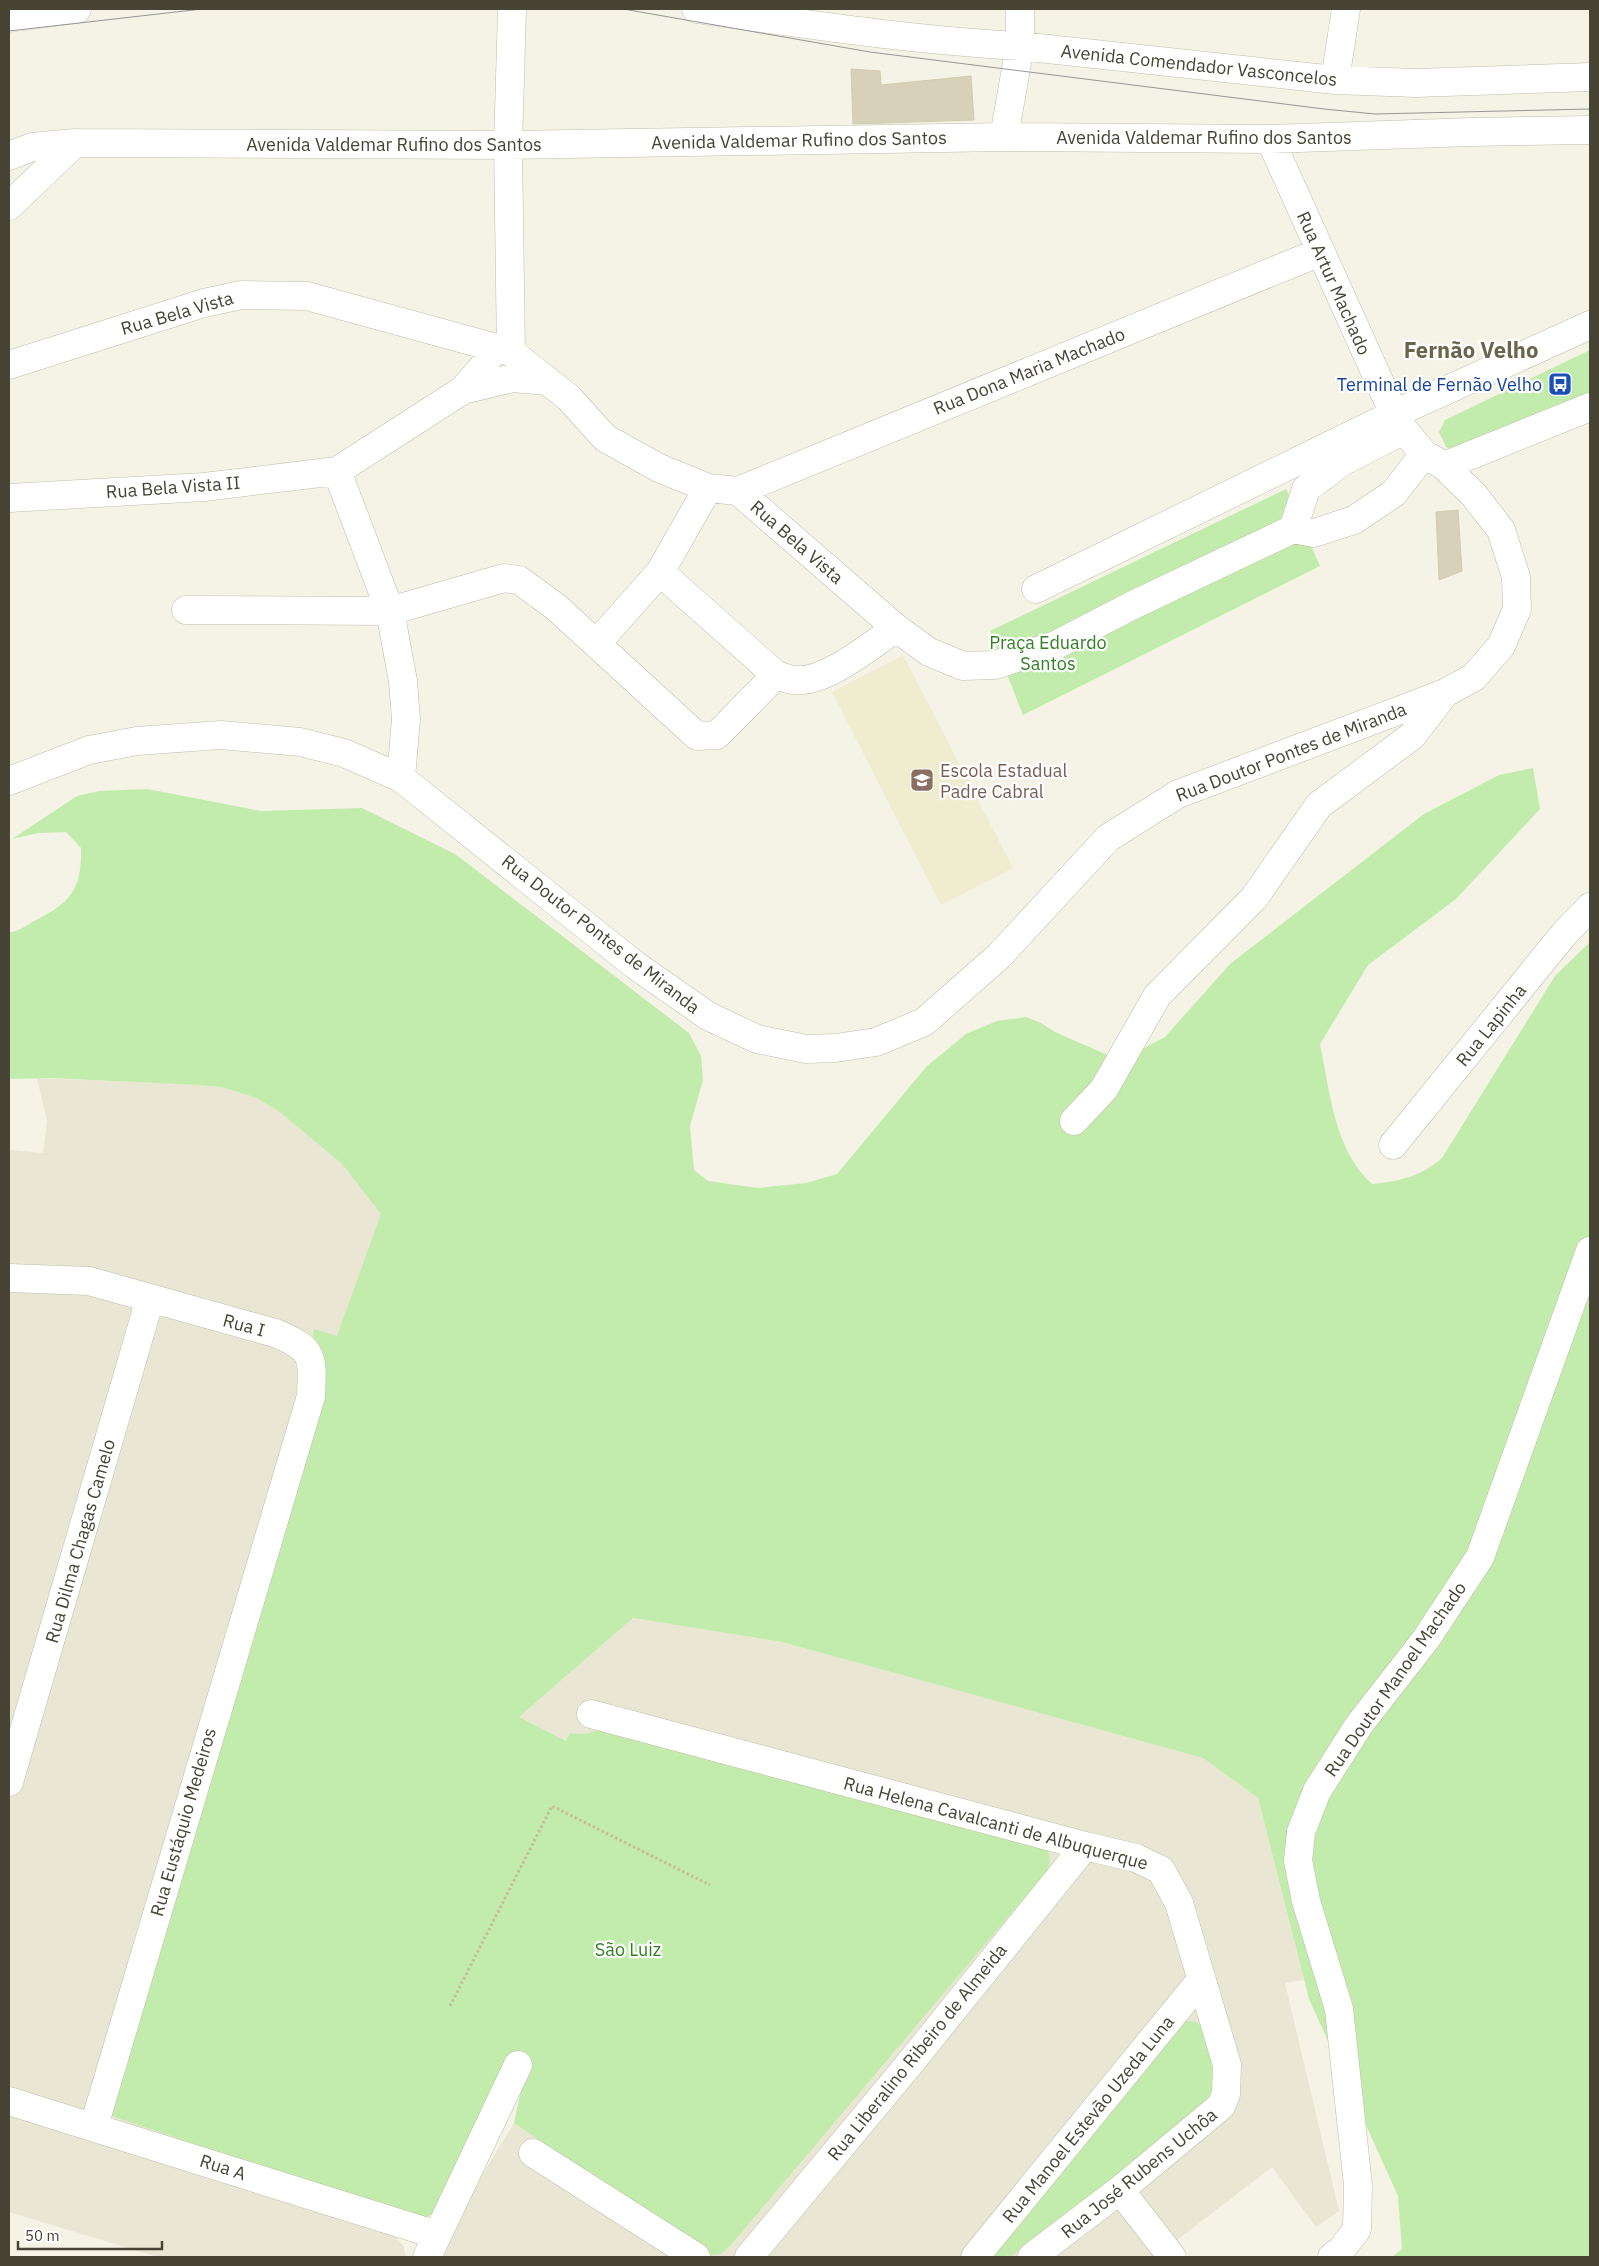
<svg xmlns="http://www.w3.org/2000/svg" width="1599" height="2266" font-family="'IBM Plex Sans',sans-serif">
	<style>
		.residential { fill: #e9e6d4 }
		.education { fill: #efeccf }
		.green { fill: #c2ecab }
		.building { fill: #d7d1ba; stroke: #d2cbad }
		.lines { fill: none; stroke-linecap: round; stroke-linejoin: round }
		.minor-casing { stroke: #c1bda8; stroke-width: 29 }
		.path { stroke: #c4bd98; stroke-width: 3; stroke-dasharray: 2.5 2.5; stroke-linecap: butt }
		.minor { stroke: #fff; stroke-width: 28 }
		.tram { stroke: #969696; stroke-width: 1 }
		.labels { text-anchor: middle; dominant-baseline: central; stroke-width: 4.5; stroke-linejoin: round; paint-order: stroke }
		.street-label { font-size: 18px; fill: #484435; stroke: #fff }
		.transit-label { font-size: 18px; fill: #164399; stroke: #fff; text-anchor: end }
		.park-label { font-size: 18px; fill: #347e23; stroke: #fff }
		.education-label { font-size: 18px; fill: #785e54; stroke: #fff; text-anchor: start }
		.district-label { font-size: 22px; font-weight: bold; fill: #6b654b; stroke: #fff }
	</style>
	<rect width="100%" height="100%" fill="#f4f3e6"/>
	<path class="residential" d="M37 1078 197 1085 221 1087 257 1098 281 1113 342 1164 406 1245 407 2215 397 2239 403 2245 406 2257H158L9 2212V1150L43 1153 47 1121Z
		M633 1618 782 1642 1203 1758 1258 1798 1304 1980 1285 1983 1339 2211 1316 2227 1272 2167 1155 2257H441L482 2175 514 2123 521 2091 518 2085 864 1890 519 1717Z"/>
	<path class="education" d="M903 655 1013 868 941 905 832 692Z"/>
	<path class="green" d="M1590 350V399L1458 452 1446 447 1439 432 1445 420Z
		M1286 489 1320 566 1023 715 990 631Z
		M1533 768 1540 809 1456 899 1368 965 1320 1044C1330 1091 1334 1150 1372 1184 1401 1181 1419 1177 1442 1158L1555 976 1590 942V2257H1392L1402 2249 1398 2196 1309 1999 1258 1798 1203 1758 782 1642 633 1618 519 1717 566 1741 570 1733C585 1736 594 1733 607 1725L1043 1844C1050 1854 1052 1860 1047 1871L730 2246 721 2254 710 2255 514 2123 521 2091 518 2085 434 2212 426 2218 412 2217 109 2115 320 1378C323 1361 326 1350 313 1337L314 1329 337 1336 381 1214 342 1164 281 1113 257 1098 221 1087 197 1085 50 1078 9 1079V933C18 931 26 926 34 921 70 903 82 890 81 848L66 832 38 833 12 839 77 796 99 791 147 789 261 811 362 808 455 854 689 1033 701 1056 703 1080 690 1126 694 1170 708 1181 758 1188 806 1183 837 1174 926 1067 966 1034 997 1021 1026 1017 1041 1023 1055 1032 1110 1056 1126 1058 1165 1037 1230 964 1424 814 1499 775Z
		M1182 2021 1196 2022 1207 2032 1219 2087 1207 2107 1010 2257H982Z"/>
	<path class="building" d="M851 69 880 71 881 85 971 76 974 120 853 124Z
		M1458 510 1462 571 1439 580 1436 512Z"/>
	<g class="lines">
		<g class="minor-casing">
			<path id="minor" d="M696 9C804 24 911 40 1020 46L1335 80 1416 83 1590 77
				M9 18 77 9
				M1335 80 1346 9
				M1004 137 1020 46V9
				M9 156 32 147 75 143 508 145 1004 137 1270 139 1471 132 1590 130
				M9 206 75 143
				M511 352 508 145 512 10
				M9 365 204 303 241 295 307 296 511 352 569 398 605 438 659 468 708 488 738 491 896 628 929 652 963 666 995 665 1056 645 1131 606 1293 529 1314 533 1354 520 1394 493 1424 454
				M463 390 513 378 547 381
				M1444 466 1590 407
				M337 471 390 611 403 681 406 719 401 778
				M738 491 1320 252
				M9 498 204 487 337 471 463 390 483 367 494 348
				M1293 529 1306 489 1342 462 1396 434
				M660 572 776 675C782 676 788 680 794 680 825 684 871 645 896 628
				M1036 589 1394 414 1590 325
				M186 610 390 611 504 578 519 580 556 607 697 736 717 735 776 675
				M597 643 660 572 708 488
				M9 781 89 750 137 741 221 735 300 742 344 753 401 778 635 965 708 1016 757 1039 806 1049 835 1048 876 1042 924 1022 999 956 1108 838 1178 794 1445 693 1474 677 1501 646 1517 609 1516 577 1501 530 1473 494 1444 466 1424 454 1404 430 1394 414 1270 139
				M1074 1121 1104 1089 1157 996 1254 898 1319 805 1412 736 1445 693
				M1393 1145 1564 934 1590 907
				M9 1278 89 1281 275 1333C314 1349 313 1356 311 1396L94 2126
				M591 1714 1085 1846 1136 1858 1161 1870 1179 1903 1227 2065 1226 2094 1221 2106 1120 2190 1032 2257
				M9 1782 150 1299
				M9 2101 437 2235
				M533 2153 696 2257
				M1120 2190 1172 2257
				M427 2257 518 2065
				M749 2257 906 2068 1085 1846
				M975 2257 1201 1980
				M1332 2257 1341 2250 1357 2229 1358 2185 1339 2009 1306 1901 1298 1861 1301 1832 1317 1791 1359 1725 1426 1639 1480 1557 1590 1251"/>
		</g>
		<path class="path" d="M450 2006 552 1806 710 1885"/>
		<use href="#minor" class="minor"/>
		<path class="tram" d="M623 9 870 52 1324 109 1375 114 1590 109
			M9 31 202 9"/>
	</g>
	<defs>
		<g id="bus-square" transform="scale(1.25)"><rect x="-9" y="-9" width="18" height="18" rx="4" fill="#1a4fb4" stroke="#fff"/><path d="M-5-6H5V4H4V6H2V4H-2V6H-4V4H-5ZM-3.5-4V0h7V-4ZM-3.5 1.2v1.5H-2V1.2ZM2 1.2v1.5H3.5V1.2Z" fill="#fff"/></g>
		<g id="school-square" transform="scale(1.25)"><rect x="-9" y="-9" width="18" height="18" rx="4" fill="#8d6e63" stroke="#fff"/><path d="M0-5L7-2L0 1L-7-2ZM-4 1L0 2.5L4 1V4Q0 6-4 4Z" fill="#fff"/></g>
	</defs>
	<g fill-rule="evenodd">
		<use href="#bus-square" x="1560" y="384"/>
		<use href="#school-square" x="922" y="780"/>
	</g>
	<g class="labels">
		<g class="street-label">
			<text transform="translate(1199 65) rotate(6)">Avenida Comendador Vasconcelos</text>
			<text x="1204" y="137">Avenida Valdemar Rufino dos Santos</text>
			<text transform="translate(799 140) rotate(-1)">Avenida Valdemar Rufino dos Santos</text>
			<text x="394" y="144">Avenida Valdemar Rufino dos Santos</text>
			<text transform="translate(1334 283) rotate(66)">Rua Artur Machado</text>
			<text transform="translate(177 313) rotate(-16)">Rua Bela Vista</text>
			<text transform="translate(1029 371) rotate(-22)">Rua Dona Maria Machado</text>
			<text transform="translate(173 487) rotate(-4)">Rua Bela Vista II</text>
			<text transform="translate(797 542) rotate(41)">Rua Bela Vista</text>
			<text transform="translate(1291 752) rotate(-21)">Rua Doutor Pontes de Miranda</text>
			<text transform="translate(601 934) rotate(38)">Rua Doutor Pontes de Miranda</text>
			<text transform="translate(1491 1025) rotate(-51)">Rua Lapinha</text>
			<text transform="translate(244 1325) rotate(15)">Rua I</text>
			<text transform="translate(80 1541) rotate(-74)">Rua Dilma Chagas Camelo</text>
			<text transform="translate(1395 1679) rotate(-55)">Rua Doutor Manoel Machado</text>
			<text transform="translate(183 1822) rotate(-74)">Rua Eustáquio Medeiros</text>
			<text transform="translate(996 1823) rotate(15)">Rua Helena Cavalcanti de Albuquerque</text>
			<text transform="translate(917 2052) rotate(-51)">Rua Liberalino Ribeiro de Almeida</text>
			<text transform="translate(1088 2119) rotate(-51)">Rua Manoel Estevão Uzeda Luna</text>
			<text transform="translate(223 2167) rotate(18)">Rua A</text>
			<text transform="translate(1139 2173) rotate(-39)">Rua José Rubens Uchôa</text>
		</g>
		<g class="transit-label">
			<text x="1542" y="384">Terminal de Fernão Velho</text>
		</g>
		<g class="park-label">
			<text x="1048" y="642">Praça Eduardo<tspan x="1048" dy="21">Santos</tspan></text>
			<text x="628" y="1949">São Luiz</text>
		</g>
		<g class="education-label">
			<text x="940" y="770">Escola Estadual<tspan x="940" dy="21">Padre Cabral</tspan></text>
		</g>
		<g class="district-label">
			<text x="1471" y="349">Fernão Velho</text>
		</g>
	</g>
	<rect width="1599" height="2266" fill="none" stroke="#484435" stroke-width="20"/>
	<path d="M18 2241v8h144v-8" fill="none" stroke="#484435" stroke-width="2.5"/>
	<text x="25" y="2241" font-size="15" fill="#484435" stroke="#ffffff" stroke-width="4" paint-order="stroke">50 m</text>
</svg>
